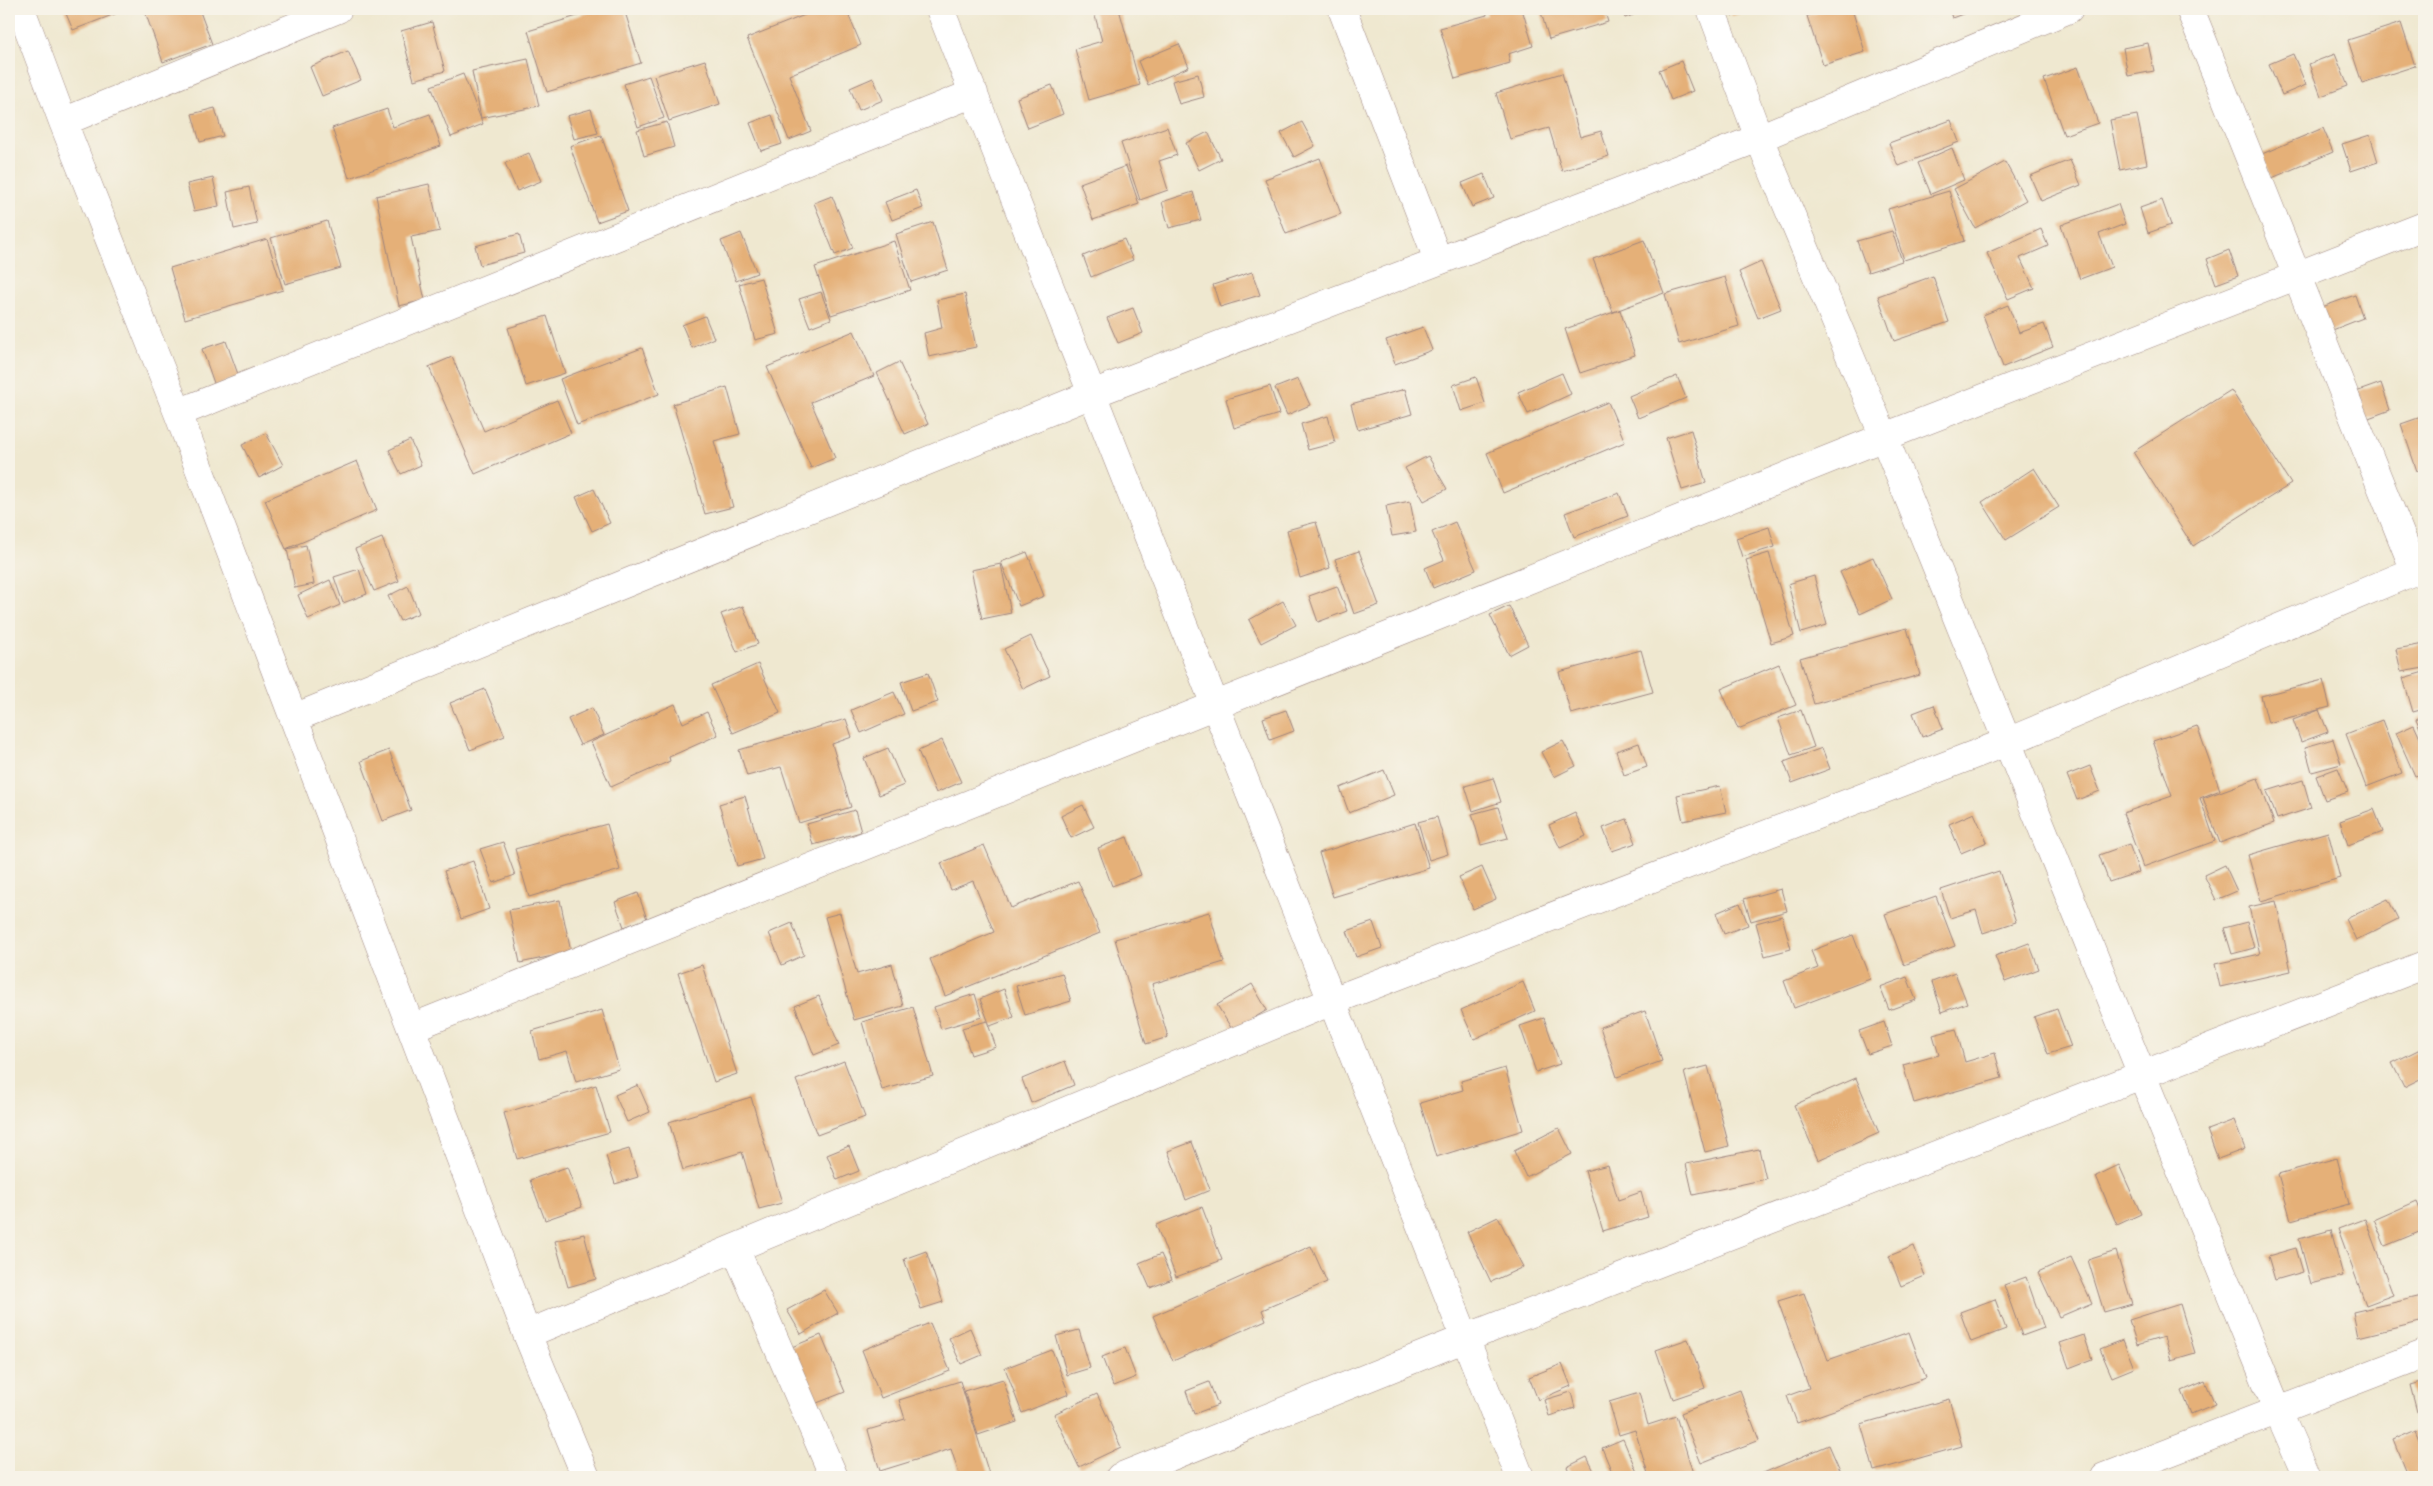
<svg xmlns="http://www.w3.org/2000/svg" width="2433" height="1486" font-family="Cardo,serif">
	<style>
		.building { fill: #e5b078 }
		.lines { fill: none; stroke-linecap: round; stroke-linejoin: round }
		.minor-casing { stroke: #9c847e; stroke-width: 29 }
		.minor { stroke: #fff; stroke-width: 28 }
	</style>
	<rect width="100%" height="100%" fill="#f7f3e8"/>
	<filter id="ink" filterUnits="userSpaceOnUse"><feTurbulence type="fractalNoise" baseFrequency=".02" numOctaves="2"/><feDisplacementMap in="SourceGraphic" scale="10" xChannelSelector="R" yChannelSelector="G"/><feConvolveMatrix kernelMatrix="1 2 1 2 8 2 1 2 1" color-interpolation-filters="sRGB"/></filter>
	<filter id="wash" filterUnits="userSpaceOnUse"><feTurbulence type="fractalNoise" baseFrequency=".0096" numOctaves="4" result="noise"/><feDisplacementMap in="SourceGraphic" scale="20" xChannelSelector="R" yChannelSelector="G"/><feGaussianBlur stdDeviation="1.12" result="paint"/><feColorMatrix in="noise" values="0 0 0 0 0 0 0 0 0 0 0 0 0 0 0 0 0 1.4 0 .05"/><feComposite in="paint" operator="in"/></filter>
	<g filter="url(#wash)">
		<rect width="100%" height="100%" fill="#efe8d0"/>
		<g id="blocks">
			<path class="building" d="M64 9H128L73 30Z
				M144 9H199L212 44 163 62Z
				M600 9H624L641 63 547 92 528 31Z
				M820 9H846L861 45 789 75 811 131 789 140 747 38Z
				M1093 9H1119L1140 85 1089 100 1075 49 1102 41Z
				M1486 9H1522L1533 46 1508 54 1510 63 1455 79 1440 28 1487 15Z
				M1540 9H1604L1608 22 1549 39Z
				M1621 9H1649L1625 18Z
				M1730 9H1752L1732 16Z
				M1828 9H1852L1865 52 1823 65 1807 16Z
				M1949 9H1976L1952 18Z
				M432 22 445 71 414 80 401 31Z
				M2401 23 2415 66 2362 83 2348 40Z
				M2148 43 2154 71 2128 76 2123 48Z
				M1179 44 1189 67 1148 85 1138 61Z
				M348 51 361 80 322 96 310 67Z
				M2293 54 2306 85 2282 95 2269 64Z
				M2335 54 2348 86 2321 96 2309 64Z
				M528 59 539 106 481 118 472 71Z
				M705 60 720 104 669 121 654 76Z
				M1681 61 1693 91 1671 100 1659 70Z
				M2078 67 2098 123 2064 135 2044 79Z
				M1562 73 1580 137 1601 131 1609 156 1562 171 1549 128 1510 139 1496 93Z
				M463 74 483 124 451 137 431 86Z
				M1198 74 1204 97 1179 104 1172 81Z
				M649 76 664 118 638 127 624 84Z
				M873 78 883 100 859 110 850 88Z
				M1052 85 1063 114 1028 128 1017 98Z
				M215 108 223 136 200 142 192 114Z
				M387 109 393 127 430 114 441 146 349 178 332 128Z
				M591 109 598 133 574 139 567 116Z
				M772 115 782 144 761 151 750 123Z
				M2137 115 2147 164 2120 170 2110 120Z
				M1951 120 1959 142 1898 166 1889 143Z
				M667 122 674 147 644 156 637 130Z
				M1302 122 1315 146 1294 157 1281 133Z
				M1167 127 1177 155 1159 161 1168 190 1140 200 1121 143Z
				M2323 128 2333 152 2272 178 2262 154Z
				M1208 132 1221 159 1199 170 1186 143Z
				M601 135 628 211 597 222 570 146Z
				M2370 135 2378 162 2351 171 2342 144Z
				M1952 148 1964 180 1931 194 1918 163Z
				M529 153 541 181 517 191 505 163Z
				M1320 158 1341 214 1286 234 1265 179Z
				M2070 160 2081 185 2041 201 2030 176Z
				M2005 162 2026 200 1975 228 1954 189Z
				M1126 166 1139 204 1093 220 1080 183Z
				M1484 174 1494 198 1472 207 1462 183Z
				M213 178 219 206 194 211 187 184Z
				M429 184 440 231 411 237 425 300 399 306 376 196Z
				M249 187 257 224 234 229 227 192Z
				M916 190 923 208 892 220 885 202Z
				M1949 191 1964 241 1904 260 1888 209Z
				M1193 192 1201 220 1169 228 1162 202Z
				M832 196 853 248 835 255 814 203Z
				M2162 200 2171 225 2148 233 2140 208Z
				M2118 204 2125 224 2099 234 2112 267 2080 279 2061 225Z
				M327 221 341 268 285 284 271 238Z
				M933 222 948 270 911 282 896 234Z
				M2041 229 2048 246 2020 258 2034 288 2008 299 1987 253Z
				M1892 231 1902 261 1868 272 1857 241Z
				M741 233 757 273 736 281 721 241Z
				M519 234 524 253 480 265 475 246Z
				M267 239 283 290 185 319 170 268Z
				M1124 239 1133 260 1091 277 1083 256Z
				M1644 240 1664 293 1613 312 1593 259Z
				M894 241 910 290 831 315 815 267Z
				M2229 250 2238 276 2216 284 2207 259Z
				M1761 262 1781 309 1758 318 1739 272Z
				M1252 272 1260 295 1220 307 1213 285Z
				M1933 276 1949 322 1894 341 1878 296Z
				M1725 277 1739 326 1679 344 1665 294Z
				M761 278 778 334 755 340 739 284Z
				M821 292 831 319 810 327 799 299Z
				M965 294 976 347 929 357 924 333 942 328 937 300Z
				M2355 295 2363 318 2330 331 2322 307Z
				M2008 305 2019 333 2044 324 2053 347 2003 367 1983 315Z
				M1133 308 1143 333 1118 343 1107 318Z
				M1620 310 1635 355 1580 373 1565 329Z
				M547 316 565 373 526 386 508 328Z
				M705 316 714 338 692 348 682 325Z
				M1423 327 1432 350 1395 364 1386 340Z
				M854 331 874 376 811 402 835 458 811 468 767 367Z
				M226 341 239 377 215 386 202 349Z
				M642 348 659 394 577 425 560 379Z
				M452 357 484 431 557 400 571 433 475 474 429 367Z
				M899 362 928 424 905 434 877 373Z
				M1562 373 1571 394 1528 414 1518 392Z
				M1677 376 1686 398 1638 418 1629 396Z
				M1476 377 1485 403 1461 411 1453 385Z
				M1298 379 1310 405 1287 415 1275 388Z
				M2381 383 2390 410 2366 419 2356 392Z
				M1270 386 1279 414 1234 428 1226 399Z
				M727 387 740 434 714 441 733 507 705 514 673 404Z
				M1405 389 1412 414 1358 430 1351 404Z
				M2231 390 2291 484 2193 546 2133 452Z
				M1608 402 1625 442 1503 493 1487 453Z
				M1328 416 1335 443 1308 450 1301 424Z
				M2424 416V469L2417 471 2401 424Z
				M1691 430 1706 483 1682 490 1666 438Z
				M266 433 283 465 259 478 242 445Z
				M410 440 421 465 401 474 389 450Z
				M1428 456 1447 489 1424 501 1405 468Z
				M357 461 377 510 286 549 265 500Z
				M2034 468 2059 507 2006 540 1982 502Z
				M594 489 610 523 592 531 576 497Z
				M1619 493 1628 516 1574 537 1565 513Z
				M1410 501 1416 532 1392 536 1386 506Z
				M1316 522 1330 568 1300 578 1287 530Z
				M1455 522 1476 570 1433 588 1425 568 1444 560 1432 532Z
				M1769 527 1775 547 1742 557 1736 538Z
				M382 538 399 581 374 591 355 549Z
				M306 545 314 584 295 588 287 549Z
				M1359 551 1379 605 1354 614 1335 559Z
				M1027 552 1044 596 1019 606 1001 562Z
				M1769 553 1794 636 1771 643 1746 560Z
				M1873 557 1892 599 1860 614 1840 572Z
				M1001 564 1011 613 982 619 971 570Z
				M359 569 367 594 343 603 334 577Z
				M1814 576 1827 625 1801 633 1788 584Z
				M330 580 340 605 308 619 298 595Z
				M408 586 419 613 400 621 388 596Z
				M1337 586 1347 611 1318 622 1309 596Z
				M1283 601 1296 625 1261 643 1249 620Z
				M743 606 758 644 737 652 721 614Z
				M1509 606 1528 645 1509 655 1490 615Z
				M1907 628 1920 675 1814 704 1800 658Z
				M1031 636 1050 676 1023 689 1004 649Z
				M2424 644V668L2401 672 2396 649Z
				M1641 650 1653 692 1571 714 1559 672Z
				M758 664 780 713 733 733 711 685Z
				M1779 664 1796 705 1738 729 1721 689Z
				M2424 672V709L2413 712 2403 678Z
				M928 673 938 702 911 711 901 682Z
				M2323 680 2330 707 2268 723 2261 696Z
				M485 689 505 736 470 750 450 703Z
				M894 692 904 714 861 733 851 710Z
				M675 704 683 723 707 712 718 735 669 757 670 761 611 787 591 742Z
				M1934 705 1943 729 1922 737 1913 713Z
				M592 708 604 735 580 745 568 719Z
				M1286 710 1294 731 1270 740 1263 718Z
				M1801 710 1814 747 1791 755 1778 718Z
				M2319 710 2328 732 2301 742 2293 720Z
				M2424 715V737L2416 719Z
				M846 719 852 737 832 744 851 807 799 823 781 767 747 776 739 750Z
				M2382 720 2402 773 2366 787 2346 734Z
				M2414 725 2424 747V773L2415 776 2396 733Z
				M2197 726 2220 790 2200 798 2215 841 2143 867 2123 813 2172 796 2153 741Z
				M2333 739 2341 764 2312 772 2305 747Z
				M942 740 961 782 936 793 918 751Z
				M1563 741 1576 766 1554 777 1541 752Z
				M1639 743 1647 767 1624 775 1616 751Z
				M888 748 904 785 879 795 864 758Z
				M1822 748 1830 769 1792 783 1784 762Z
				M389 750 411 810 383 821 361 761Z
				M2090 766 2100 791 2077 800 2067 775Z
				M2338 768 2348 792 2325 800 2316 776Z
				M1384 770 1394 795 1349 813 1340 788Z
				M1493 778 1501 802 1473 811 1465 786Z
				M2258 778 2274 823 2220 843 2203 798Z
				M2303 780 2311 808 2277 819 2267 791Z
				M1720 786 1726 812 1683 821 1677 795Z
				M745 796 763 859 737 866 719 804Z
				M1083 805 1094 827 1071 838 1061 816Z
				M1498 807 1508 838 1481 845 1472 814Z
				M2374 809 2383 832 2348 845 2340 821Z
				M855 810 861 832 813 845 807 824Z
				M1575 813 1586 836 1560 848 1549 825Z
				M1974 813 1987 842 1961 853 1949 824Z
				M1437 817 1448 854 1429 860 1418 822Z
				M1627 819 1636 843 1612 851 1603 828Z
				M1415 823 1429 868 1333 897 1319 853Z
				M607 824 620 870 529 897 515 849Z
				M2328 832 2340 878 2261 901 2248 855Z
				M1127 837 1141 875 1112 886 1098 848Z
				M503 842 515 875 493 883 480 849Z
				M2129 844 2139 872 2109 882 2099 855Z
				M984 845 1011 908 1078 881 1100 933 945 996 930 959 994 932 973 881 951 890 941 863Z
				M473 861 489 909 461 919 444 871Z
				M2225 865 2237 891 2216 900 2204 875Z
				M1482 867 1496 899 1473 909 1459 877Z
				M1999 871 2016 922 1983 933 1976 910 1950 918 1941 890Z
				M1781 889 1787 911 1751 921 1744 899Z
				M638 893 647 919 624 927 615 902Z
				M1936 896 1955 946 1904 965 1885 914Z
				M2388 899 2398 919 2356 940 2346 919Z
				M560 900 571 952 520 963 509 910Z
				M2276 901 2291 971 2220 987 2215 964 2260 954 2249 907Z
				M1740 903 1748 925 1724 934 1716 913Z
				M1209 912 1224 962 1152 984 1168 1037 1146 1044 1115 939Z
				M840 913 857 974 892 964 903 1006 854 1020 825 917Z
				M1782 916 1791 949 1765 956 1756 923Z
				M1373 922 1382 948 1356 957 1347 931Z
				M2247 922 2254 948 2232 954 2224 928Z
				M792 923 804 955 782 965 769 933Z
				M1853 935 1870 979 1794 1008 1784 981 1818 968 1811 951Z
				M2029 943 2039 969 2005 982 1995 956Z
				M702 965 737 1074 714 1082 678 973Z
				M1062 973 1071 1001 1025 1015 1016 986Z
				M1955 973 1967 1003 1942 1012 1932 982Z
				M1907 977 1916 1000 1889 1010 1880 987Z
				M1523 982 1535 1011 1474 1039 1461 1010Z
				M1252 984 1267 1010 1233 1031 1217 1005Z
				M1004 989 1014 1017 990 1026 980 999Z
				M975 994 982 1017 941 1029 934 1007Z
				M819 996 839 1045 814 1055 795 1006Z
				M913 1007 933 1076 882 1090 862 1022Z
				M2057 1009 2071 1047 2048 1054 2034 1017Z
				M602 1010 619 1069 576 1082 567 1051 539 1059 532 1031Z
				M1645 1011 1662 1061 1617 1077 1600 1027Z
				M1544 1018 1560 1064 1536 1072 1520 1026Z
				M987 1021 996 1047 971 1055 962 1028Z
				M1884 1022 1892 1046 1868 1054 1859 1031Z
				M1956 1029 1965 1062 1995 1053 2002 1078 1914 1103 1903 1065 1939 1055 1933 1035Z
				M2424 1047V1077L2404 1087 2392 1063Z
				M844 1061 865 1117 817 1135 796 1080Z
				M1065 1061 1074 1085 1031 1103 1022 1079Z
				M1708 1066 1729 1146 1705 1152 1684 1072Z
				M1505 1068 1523 1130 1436 1157 1420 1103 1463 1090 1461 1081Z
				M1856 1078 1879 1133 1818 1160 1794 1105Z
				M596 1085 610 1132 517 1159 504 1113Z
				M638 1085 650 1112 627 1122 615 1095Z
				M751 1097 782 1203 759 1209 742 1152 683 1170 669 1122Z
				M2234 1120 2245 1149 2218 1159 2207 1130Z
				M1559 1128 1572 1154 1526 1177 1514 1151Z
				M1192 1142 1210 1190 1186 1200 1168 1151Z
				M849 1146 859 1171 837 1180 827 1155Z
				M629 1149 638 1177 615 1184 606 1156Z
				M1759 1149 1766 1179 1693 1195 1686 1164Z
				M2337 1158 2349 1204 2291 1220 2278 1174Z
				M1608 1165 1618 1200 1641 1192 1648 1217 1603 1231 1585 1171Z
				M2119 1165 2141 1214 2117 1225 2096 1176Z
				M567 1167 582 1207 545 1220 530 1180Z
				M2417 1201 2424 1218V1230L2385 1246 2374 1220Z
				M1202 1207 1222 1260 1176 1277 1156 1225Z
				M1498 1217 1523 1267 1491 1282 1467 1232Z
				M2365 1219 2393 1295 2366 1305 2338 1229Z
				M2331 1230 2343 1276 2311 1284 2299 1239Z
				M584 1234 596 1279 568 1287 555 1241Z
				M1311 1246 1327 1282 1262 1310 1266 1320 1173 1361 1153 1316Z
				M1914 1246 1925 1276 1901 1286 1889 1256Z
				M2296 1248 2303 1272 2275 1280 2268 1256Z
				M926 1251 943 1302 921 1309 904 1259Z
				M2116 1251 2132 1304 2104 1312 2088 1260Z
				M1161 1254 1172 1279 1150 1288 1139 1263Z
				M2071 1257 2092 1303 2059 1317 2038 1272Z
				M2026 1277 2044 1328 2022 1336 2004 1285Z
				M824 1290 838 1313 801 1334 787 1310Z
				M1804 1293 1828 1360 1909 1332 1926 1378 1797 1423 1787 1396 1809 1388 1778 1301Z
				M2422 1296 2424 1321 2358 1337 2353 1312Z
				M1995 1299 2006 1329 1971 1342 1960 1312Z
				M2180 1304 2195 1353 2171 1360 2164 1337 2137 1345 2129 1320Z
				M930 1323 950 1371 881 1398 862 1350Z
				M970 1328 982 1355 961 1364 949 1338Z
				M1079 1330 1090 1368 1067 1375 1056 1336Z
				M821 1335 845 1392 817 1403 772 1355Z
				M2084 1335 2092 1359 2069 1368 2060 1343Z
				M1688 1339 1705 1388 1673 1399 1656 1350Z
				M2123 1340 2134 1368 2112 1377 2100 1349Z
				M1125 1348 1136 1377 1113 1386 1102 1357Z
				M1052 1350 1069 1394 1022 1413 1005 1368Z
				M1562 1364 1571 1386 1538 1400 1529 1377Z
				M1003 1379 1017 1422 978 1435 964 1391Z
				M960 1381 990 1477H960L951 1449 880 1471 868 1430 905 1419 899 1400Z
				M2205 1381 2215 1404 2191 1414 2182 1391Z
				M2424 1381V1410L2417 1412 2410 1385Z
				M1209 1382 1218 1405 1194 1414 1186 1391Z
				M1740 1390 1759 1440 1701 1463 1681 1413Z
				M1571 1392 1575 1408 1549 1416 1544 1400Z
				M1639 1393 1648 1425 1676 1416 1694 1477H1649L1635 1430 1619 1435 1609 1402Z
				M1097 1394 1121 1447 1079 1467 1054 1414Z
				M1949 1399 1962 1446 1874 1471 1861 1424Z
				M2416 1430 2424 1449V1477H2408L2393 1440Z
				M1623 1439 1639 1477H1614L1602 1448Z
				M1829 1445 1843 1477H1754Z
				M1587 1457 1597 1477H1572L1567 1467Z"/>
		</g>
	</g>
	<g filter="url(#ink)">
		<use href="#blocks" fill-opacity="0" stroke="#9c847e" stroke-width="1"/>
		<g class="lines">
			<g class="minor-casing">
				<path id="minor" d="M21 9 63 122 178 413 527 1334 586 1477
					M940 9 1520 1477
					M1342 9 1438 260
					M1711 9 1759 138 1884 437 2278 1411 2307 1477
					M2190 9 2415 571
					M63 122 338 9
					M178 413 974 93
					M294 718 1092 394 1759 138 2069 9
					M411 1028 1884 437 2424 226
					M735 1248 834 1477
					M527 1334 1332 1001 2007 742 2424 567
					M1120 1477 1466 1338 2424 965
					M2105 1477 2424 1354"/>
			</g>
			<use href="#minor" class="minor"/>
		</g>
	</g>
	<rect width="2433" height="1486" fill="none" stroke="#f7f3e8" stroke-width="30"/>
</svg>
